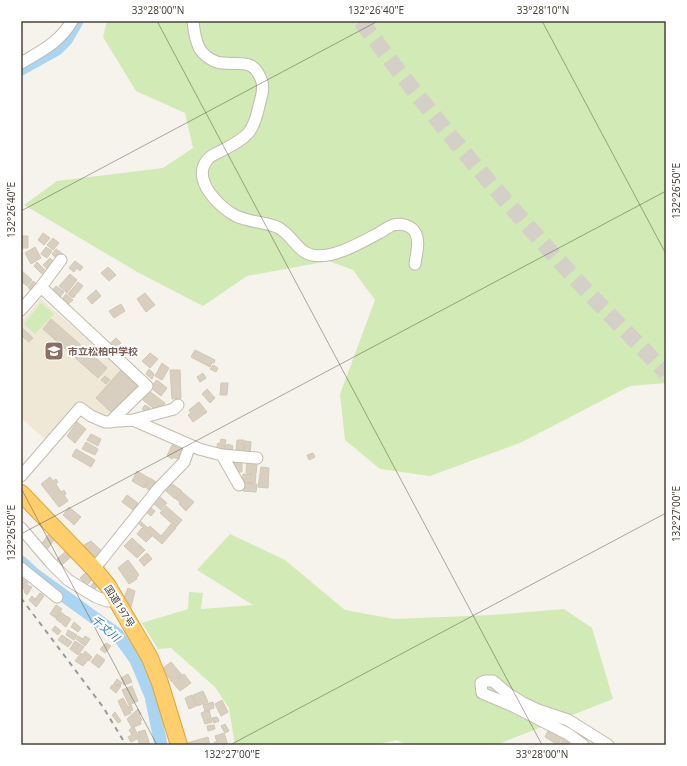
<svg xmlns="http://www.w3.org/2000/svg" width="687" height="766" font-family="'Noto Sans','Noto Sans JP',sans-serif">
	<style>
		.education { fill: #efe8d6 }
		.green { fill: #d2eab5 }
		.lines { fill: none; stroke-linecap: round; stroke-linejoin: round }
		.river { stroke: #a9d4f2; stroke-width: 13 }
		.building { fill: #d8cfc1; stroke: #d3c7b4 }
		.highway-tunnel { stroke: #d4d0c8; stroke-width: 16; stroke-dasharray: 16 8; stroke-linecap: butt }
		.minor-casing { stroke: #c2bbae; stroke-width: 13 }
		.highway-casing { stroke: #e0a43c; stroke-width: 18 }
		.minor { stroke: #fff; stroke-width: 11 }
		.highway { stroke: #ffcf6e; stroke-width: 16 }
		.rail { stroke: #9a9a9a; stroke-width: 2; stroke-dasharray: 5 5; stroke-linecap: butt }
		.ticks { fill: none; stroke: #4b4439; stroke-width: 1; stroke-opacity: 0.45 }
		.labels { text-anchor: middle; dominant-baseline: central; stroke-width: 4; stroke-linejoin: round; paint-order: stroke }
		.education-label { font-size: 10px; font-weight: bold; fill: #785e54; stroke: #fff; text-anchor: start }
		.street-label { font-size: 10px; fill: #4b4439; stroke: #fff }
		.water-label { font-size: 11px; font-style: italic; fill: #2e7ab2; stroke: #fff }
		.neatline { fill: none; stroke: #4b4439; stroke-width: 1.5 }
		.ticks-label { font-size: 10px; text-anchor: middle; fill: #4b4439 }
	</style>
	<rect width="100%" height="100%" fill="#f6f3ec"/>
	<path class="education" d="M41 299 141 386 112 416 103 417 95 412 79 404 46 440 21 418V322Z"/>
	<path class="green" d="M107 21H666V383L630 386 522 442 430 476 380 469 345 440 340 394 375 300 353 270 329 261 247 276 203 306 139 273 24 205 57 181 163 168 193 148 185 113 136 91 103 37Z
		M41 303 54 314 35 334 24 324Z
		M230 534 285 560 345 610 394 619 492 615 564 609 592 628 613 699 496 745H406L397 740 375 745H235L229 708 215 687 171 648 158 649 142 623 188 609 189 592 203 593 201 609 253 605 197 570Z"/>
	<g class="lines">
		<path class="river" d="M21 69 57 49 66 40 77 21
			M21 562 34 574 118 635 136 660 151 696 161 745"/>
	</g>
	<path class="building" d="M43 233 50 238 44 245 38 240Z
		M21 236H28V248H21Z
		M53 238 59 243 53 250 47 245Z
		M35 247 41 258 31 264 25 253Z
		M46 247 52 251 47 258 41 254Z
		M56 249 63 254 58 260 52 254Z
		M50 258 54 262 47 269 43 265Z
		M75 261 83 267 80 271 77 268 74 272 69 268Z
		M37 262 48 273 45 277 34 266Z
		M108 267 116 275 109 281 101 273Z
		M21 271H22L32 280 27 286 21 281Z
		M70 274 77 280 67 293 59 286Z
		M33 281 38 285 32 292 28 287Z
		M78 282 83 286 73 298 68 294Z
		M56 286 64 292 60 297 52 291Z
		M96 290 101 296 92 304 87 298Z
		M145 293 155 305 146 312 137 299Z
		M66 294 73 300 68 304 62 299Z
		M121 304 125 311 114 318 109 311Z
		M51 319 107 368 98 378 43 329Z
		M21 327 33 338 29 342 21 335Z
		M116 338 121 343 112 353 106 347Z
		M195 350 215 360 214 363 212 362 210 367 191 357Z
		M150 353 158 359 150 368 142 361Z
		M162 363 169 368 162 380 155 376Z
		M213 365 218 368 216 372 210 369Z
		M149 369 154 374 152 379 146 374Z
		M121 370 138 385 112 413 96 398Z
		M170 370H180L181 398 172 399Z
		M203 373 206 378 200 382 197 377Z
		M105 376 110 380 106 384 101 380Z
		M157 380 167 388 161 396 150 387Z
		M221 383H228L227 395H220Z
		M207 389 215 398 210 403 202 394Z
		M149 391 165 403 158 412 143 400Z
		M199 402 207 412 193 422 188 415 191 413 189 410Z
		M145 405 150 408 146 412 142 409Z
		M77 422 86 429 75 443 67 436Z
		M91 434 101 439 98 446 87 440Z
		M221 439 226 440 223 452 216 450 218 443 220 444Z
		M237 440H244L243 456 236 452Z
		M245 441 251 442 250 455 244 454Z
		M86 442 98 449 95 455 82 449Z
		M228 444 233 446 231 455 223 452 225 445H227Z
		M172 445 186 451 181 460 173 457 172 459 167 456Z
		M76 449 95 460 91 467 72 456Z
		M313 453 315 457 309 460 307 455Z
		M234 461H242V472H234Z
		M247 462 257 464 256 474 246 473Z
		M261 467 269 468 268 488 258 487Z
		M137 471 149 478 144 488 132 481Z
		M243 474 256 475 255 483 242 482Z
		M50 477 53 481 56 479 58 482 56 484 61 492 64 490 66 494 64 495 68 501 59 507 41 484Z
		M150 478 159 484 154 493 145 487Z
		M171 483 182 491 175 499 165 490Z
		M244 483 257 484 256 492 243 491Z
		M182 492 194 502 186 511 179 504 180 502 176 499Z
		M127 495 138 503 133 510 122 502Z
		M159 496 167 503 161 510 153 503Z
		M166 506 182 520 176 527 160 513Z
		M69 507 81 517 74 525 63 515Z
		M150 507 155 511 151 516 146 512Z
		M140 521 148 528 150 526 161 536 171 524 176 528 162 544 138 523Z
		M142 528 152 536 146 542 137 534Z
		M48 535 54 540 46 551 40 546Z
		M132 538 145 550 137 558 124 546Z
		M91 541 104 553 96 562 79 548Z
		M67 550 72 556 62 565 57 559Z
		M147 553 152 559 144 566 139 560Z
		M128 560 139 575 136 578 137 579 129 584 118 568Z
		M86 572 93 579 87 585 80 578Z
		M23 579 28 583 27 585 32 587 27 595 24 592 25 590 21 587V582Z
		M95 581 99 584 94 590 90 587Z
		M128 588 135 591 131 607 128 606 123 600Z
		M40 593 44 596 36 607 29 600 32 596 35 599Z
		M56 605 62 609 56 618 50 614Z
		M61 612 66 616 61 623 56 619Z
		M67 616 71 619 66 627 62 624Z
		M74 622 81 628 78 632 71 627Z
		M55 626 61 631 58 635 52 630Z
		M68 630 77 635 74 640 66 635Z
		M62 635 72 642 68 647 58 640Z
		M78 636 83 639 85 636 90 639 85 646 76 639Z
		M75 641 84 647 78 655 70 649Z
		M106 643 111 646 105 653 100 649Z
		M85 651 92 657 89 661 88 660 83 666 75 661 81 653 83 655Z
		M97 654 105 660 99 668 91 662Z
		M171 662 182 675 172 682 162 669Z
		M128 674 132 682 124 685 121 678Z
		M184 674 191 683 180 691 173 683Z
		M117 679 122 683 120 686 118 684 116 687 113 685Z
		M118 684 121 686 116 693 110 688 112 685 115 688Z
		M132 686 138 701 129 705 122 690Z
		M203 691 208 702 197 706 193 695Z
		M192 695 196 706 189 709 185 698Z
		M123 698 128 707 131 705 133 710 130 711 131 713 125 716 118 701Z
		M222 700 228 712 221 716 215 704Z
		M213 702 214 708 205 711 203 705Z
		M138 709 141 714 139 715 142 720 140 721 141 724 132 728 127 719Z
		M209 710 212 722 205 724 201 713Z
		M115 712 121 721 118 723 112 715Z
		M217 717 219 721 214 723 212 718Z
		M225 724 229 731 225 733 221 726Z
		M214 725 215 729 208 731 207 726Z
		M134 727 139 738 131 742 128 737 132 735 129 730Z
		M549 729 562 737 558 745 545 737Z
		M145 730 150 745H140L138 740 140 739 138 732Z
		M224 733 228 745H215L214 742H217L215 736Z
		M564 736 570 740 568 745H560Z
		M208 737 210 745H188L187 743Z"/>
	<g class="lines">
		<path class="highway-tunnel" d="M361 21C426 110 498 194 572 275 602 308 635 340 666 373"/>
		<g class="minor-casing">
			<path id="minor" d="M193 21C194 31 196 45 202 52 207 58 216 63 223 63 240 65 253 58 261 79 265 88 261 97 259 106 253 134 247 137 223 150 218 153 211 155 208 159 190 179 219 207 236 216 249 222 264 222 277 227 291 233 297 252 312 255 332 260 362 242 379 233 384 230 388 227 393 225 401 223 412 225 416 234 420 243 416 255 415 264
				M21 63C41 51 60 42 72 21
				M41 287 147 386 110 422
				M21 310 41 287 61 260
				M133 420 199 449 222 455 239 485
				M222 455 257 458
				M21 476 80 408 91 416 105 422 133 420 174 409 178 405
				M21 528 51 563 68 580 96 597 107 601H117
				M21 568 57 597
				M94 569 158 489 184 462 190 445
				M583 745 568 734 513 706 482 693 481 683 485 681H493L507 693 523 703 538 710 568 720 608 745"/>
		</g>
		<g class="highway-casing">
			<path id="highway" d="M21 493 95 570 108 586 150 658 160 683 179 745"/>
		</g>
		<use href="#minor" class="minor"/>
		<use href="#highway" class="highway"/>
		<path class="rail" d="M21 598 103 707 126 745"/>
	</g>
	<path class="ticks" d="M157 21 542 745M542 21 666 254M21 211 378 21M21 488 157 745M21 534 666 191M230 745 666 513"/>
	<defs>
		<g id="school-square" transform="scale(1)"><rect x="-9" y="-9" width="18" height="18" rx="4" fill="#8d6e63" stroke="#fff"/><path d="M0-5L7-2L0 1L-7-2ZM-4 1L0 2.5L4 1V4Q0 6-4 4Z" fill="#fff"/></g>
	</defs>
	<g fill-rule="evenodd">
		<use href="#school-square" x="54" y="351"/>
	</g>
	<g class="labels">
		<g class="education-label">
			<text x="68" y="351">市立松柏中学校</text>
		</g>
		<g class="street-label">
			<text transform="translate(120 606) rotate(58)">国道197号</text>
		</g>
		<g class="water-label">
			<text transform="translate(106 628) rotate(41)">千丈川</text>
		</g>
	</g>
	<rect width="687" height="766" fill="none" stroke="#ffffff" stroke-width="44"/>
	<rect x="22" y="22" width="643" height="722" class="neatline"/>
	<g class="ticks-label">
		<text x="158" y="14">33°28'00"N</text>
		<text x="376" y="14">132°26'40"E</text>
		<text x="543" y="14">33°28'10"N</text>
		<text transform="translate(676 191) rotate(-90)" y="4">132°26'50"E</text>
		<text transform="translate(11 210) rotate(-90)" y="4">132°26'40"E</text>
		<text transform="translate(676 514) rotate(-90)" y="4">132°27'00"E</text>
		<text transform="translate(11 533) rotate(-90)" y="4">132°26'50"E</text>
		<text x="232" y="758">132°27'00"E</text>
		<text x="542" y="758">33°28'00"N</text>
	</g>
</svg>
